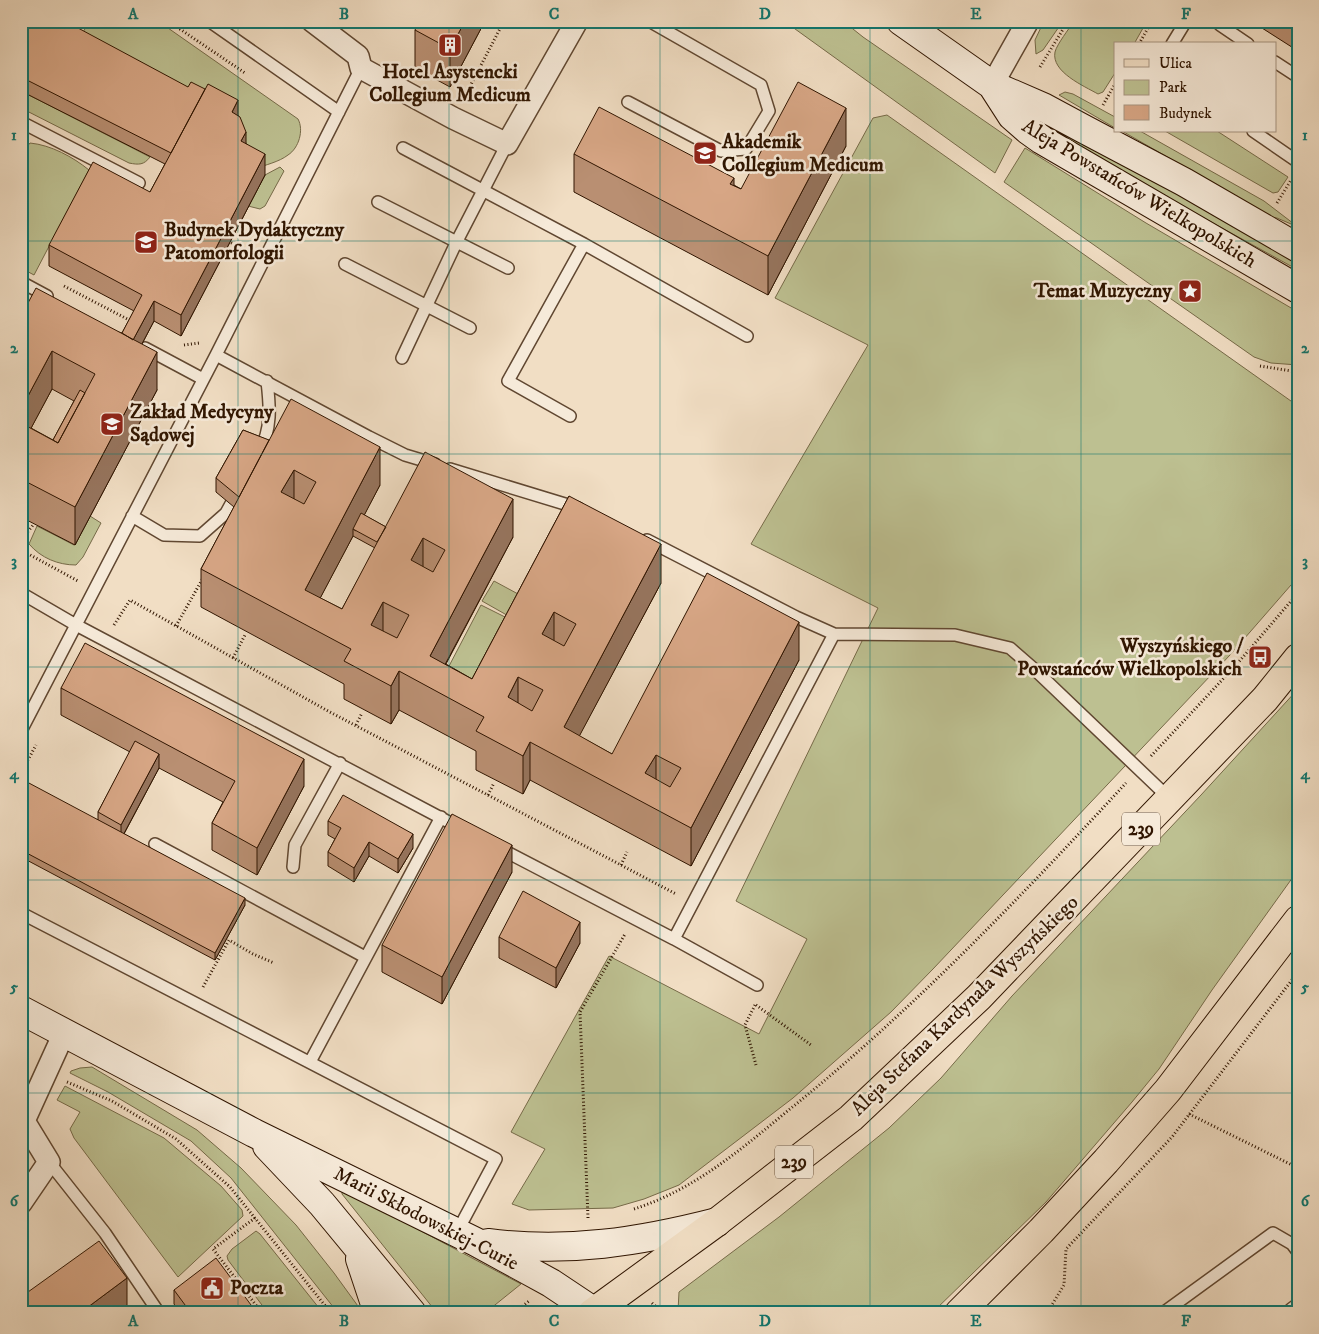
<svg xmlns="http://www.w3.org/2000/svg" width="1319" height="1334" font-family="'IM FELL DW Pica',serif">
	<style>
		.green { fill: #bdc091; stroke: #766a48 }
		.lines { fill: none; stroke-linecap: round; stroke-linejoin: round }
		.lane-casing { stroke: #604731; stroke-width: 14 }
		.street-casing { stroke: #604731; stroke-width: 24 }
		.secondary-casing { stroke: #301500; stroke-width: 30 }
		.primary-casing { stroke: #301500; stroke-width: 30 }
		.path { stroke: #301500; stroke-width: 3; stroke-dasharray: 1 2.5; stroke-linecap: butt }
		.lane { stroke: #f6ead9; stroke-width: 11 }
		.street { stroke: #f6ead9; stroke-width: 21 }
		.secondary { stroke: #f6ead9; stroke-width: 28 }
		.primary { stroke: #f1dec4; stroke-width: 28 }
		.wall { fill: #b98f72; stroke: #301500; fill-rule: evenodd }
		.shaded-wall { fill: #96745d; stroke: #301500 }
		.building { fill: #d7a685; stroke: #301500; fill-rule: evenodd }
		.grid { fill: none; stroke: #0f766e; stroke-width: 1; stroke-opacity: 0.55 }
		.labels { text-anchor: middle; dominant-baseline: central; stroke-width: 5; stroke-linejoin: round; paint-order: stroke }
		.shield { fill: #f6ead9; stroke: #6b5541; stroke-width: 1 }
		.shield-label { font-size: 19px; font-weight: bold; fill: #301500 }
		.poi-label { font-size: 20px; font-weight: bold; fill: #301500; stroke: #f6ead9; text-anchor: start }
		.street-label { font-size: 20px; fill: #301500; stroke: #f6ead9 }
		.neatline { fill: none; stroke: #0f766e; stroke-width: 2 }
		.grid-label { font-size: 16px; text-anchor: middle; font-weight: bold; fill: #0f766e }
	</style>
	<rect width="100%" height="100%" fill="#f1dec4"/>
	<filter id="stains"><feTurbulence type="fractalNoise" baseFrequency=".004" numOctaves="4"/><feColorMatrix values="0 0 0 0 .2 0 0 0 0 .09 0 0 0 0 .02 0 0 0 .5 -.17"/></filter>
	<radialGradient id="worn" r=".72"><stop offset=".6" stop-color="#630" stop-opacity="0"/><stop offset="1" stop-color="#630" stop-opacity=".3"/></radialGradient>
	<path class="green" d="M90 21H158L298 119C304 130 299 148 288 155 279 162 265 165 254 169L83 32Z
		M784 21H843L863 37 1012 140 995 173Z
		M1044 21H1063L1043 50 1036 54 1035 40Z
		M1074 21H1147L1134 44H1115V73L1103 92 1098 94C1084 86 1051 72 1055 52 1057 44 1069 29 1074 21Z
		M21 91 150 157C144 165 139 165 129 163L21 108 23 99 21 97Z
		M1065 92 1073 94 1115 117V128L1059 95Z
		M887 115 1298 406V577L1230 655 933 969 891 1012 793 1098 679 1185 644 1199 613 1208 529 1210 512 1204 545 1149 511 1132 609 956 759 1034 807 939 736 901 878 608 751 544 868 345 775 298 873 118Z
		M1046 120 1298 258V270L1041 128Z
		M1122 131H1140L1264 201 1298 227 1277 218 1253 213 1183 166Z
		M1165 131H1217L1288 177 1278 192 1273 193Z
		M30 143C51 145 73 157 89 170L34 275 21 268V154Z
		M1025 148 1146 223 1298 312V365L1271 363 1254 357 1004 182Z
		M280 167 284 171 265 206 260 209 248 206 265 175Z
		M90 516 101 523 83 557 76 565C58 565 41 558 29 544L37 526 74 545Z
		M494 581 531 601 519 622 482 601Z
		M481 605 517 623 484 687 448 668Z
		M1298 689V870L1212 990 1159 1069 1132 1102 1046 1202 932 1313H680L678 1311 679 1292 779 1217 889 1128 941 1078 1012 996 1201 795Z
		M92 1067 197 1130 241 1168 296 1225 334 1273 363 1313H338L231 1178 191 1141 108 1092 70 1073 71 1071 80 1068Z
		M65 1086 164 1138 221 1186 242 1210 243 1216 178 1277 74 1138 70 1129 80 1112 57 1100Z
		M342 1189 521 1284 485 1313H437L342 1194Z
		M256 1231 260 1234 323 1313H268L228 1260 227 1256 232 1249Z"/>
	<g class="lines">
		<g class="lane-casing">
			<path id="lane" d="M209 21 339 112
				M1220 25 1248 44
				M1172 44 1186 21
				M1275 62 1298 77
				M628 102 721 151 746 149 769 111 761 85 649 21
				M21 122 139 183
				M1253 131 1298 162
				M403 148 584 244 747 336
				M378 202 508 268
				M345 264 470 328
				M21 282 47 296
				M145 348 203 379
				M216 355 369 437 405 455 435 464
				M402 358 457 241 507 144
				M570 416 508 381 584 244
				M259 453C272 428 270 407 267 381
				M450 469 578 508
				M132 516 164 535 200 536 226 513 238 491
				M647 540 796 617 834 634 674 939
				M21 593 76 625 460 828
				M834 634 955 635 1010 648 1034 669 1170 799
				M21 731 216 355 361 68
				M155 844 365 957
				M499 848 674 939 757 985
				M293 867 295 845 340 763
				M21 913 496 1159 457 1232
				M310 1062 441 817
				M49 1162 105 1233 159 1313
				M1163 1313 1273 1233 1292 1244 1298 1252"/>
		</g>
		<g class="street-casing">
			<path id="street" d="M312 21 358 56 361 68 453 118 507 144 577 21
				M992 85 1028 21
				M21 1203 49 1162 24 1121 65 1031
				M1294 1313 1298 1310"/>
		</g>
		<g class="secondary-casing">
			<path id="secondary" d="M901 21 992 85 1043 107 1082 128 1184 182 1298 248
				M992 85 1012 116 1028 130 1042 140 1298 289
				M21 1010 254 1133 476 1242 551 1283 596 1313
				M267 1146 322 1204 412 1313
				M488 1243C568 1253 639 1242 717 1222
				M360 1259 378 1313"/>
		</g>
		<g class="primary-casing">
			<path id="primary" d="M592 1313 717 1222 851 1118 979 997 1265 699 1298 658
				M959 1313 1041 1231 1106 1161 1168 1090 1298 920"/>
		</g>
		<path class="path" d="M168 21 245 73
			M1139 44 1152 21
			M1040 67 1068 21
			M465 96 504 21
			M1103 105 1115 84
			M1277 203 1291 180
			M228 241 245 250
			M64 286 131 321
			M184 345 199 343
			M1260 366 1298 372
			M21 540 34 524
			M21 550 78 581
			M114 625 130 600 328 711 676 894
			M176 626 203 578
			M233 658 245 635
			M356 725 362 713
			M1151 756 1237 664 1298 593
			M21 773 36 745
			M488 795 494 783
			M621 865 627 852
			M203 987 229 940 253 954 274 963
			M755 1005 745 1025 756 1065
			M756 1005 811 1045
			M67 1082 112 1101 176 1139 230 1187 331 1313
			M1189 1114 1298 1168
			M634 1209C693 1190 738 1152 785 1113 909 1014 1019 899 1126 783
			M255 1218 213 1249 262 1313
			M588 1218 580 1012 625 934
			M652 1303 663 1313
			M514 1313 529 1301
			M1047 1313 1064 1285 1066 1249 1172 1137 1298 972"/>
		<use href="#lane" class="lane"/>
		<use href="#street" class="street"/>
		<use href="#secondary" class="secondary"/>
		<use href="#primary" class="primary"/>
	</g>
	<path class="wall" d="M21 21 238 115 246 144 265 175 181 336 154 321 142 344 157 390 75 545 21 517V304L26 307 122 333 134 311 49 266V245L150 192 165 164 21 91ZM52 389 74 401 53 440 31 428Z
		M485 21 450 87 415 68V30Z
		M1251 21H1298V51Z
		M846 146 768 295 574 192V154L734 185 741 189Z
		M243 430 380 485 364 515 386 527 513 537 446 664 472 679 569 496 661 583 579 736 612 754 799 660 691 866 530 780 523 794 476 770V751L399 710 391 724 344 699V684L201 607V569L234 507 216 492V478ZM353 536 375 548 342 609 320 598Z
		M61 688 304 786 257 875 212 850V823L223 802 159 768 124 834 245 905 215 960 21 857V792L98 820V812L130 752 61 715Z
		M328 821 413 848 398 873 369 856 354 882 328 866V852L335 839 328 835Z
		M512 872 442 1004 382 972V945Z
		M499 937 580 943 556 988 499 958Z
		M174 1290 257 1313H180L174 1304Z"/>
	<path class="shaded-wall" d="M465 21H485L450 87V49Z
		M238 100V120L232 112Z
		M846 108V146L768 295V256Z
		M246 132V152L241 141Z
		M265 154V175L181 336V315Z
		M734 178V216L730 184Z
		M154 301V321L126 374V353Z
		M52 351V389L21 447V409Z
		M157 352V390L75 545V507Z
		M380 447V485L356 531 353 529V536L306 625 305 590Z
		M294 470V508L281 492Z
		M513 499V537L432 689 430 656Z
		M423 538V576L411 560Z
		M661 544V583L566 761 564 727Z
		M383 602V640L371 625Z
		M554 612V650L542 634Z
		M799 622V660L691 866V828Z
		M399 671V710L391 724V686Z
		M518 677V715L508 697Z
		M530 742V780L523 794V756Z
		M159 754V768L121 839V825Z
		M656 755V793L645 773Z
		M304 759V786L257 875V848Z
		M413 834V848L398 873V859Z
		M369 842V856L354 882V868Z
		M512 845V872L442 1004V977Z
		M245 898V905L215 960V953Z
		M580 922V943L556 988V968Z
		M127 1278V1305L117 1313H80Z"/>
	<path class="building" d="M21 21H65L188 87 191 82 205 89 171 153 21 77Z
		M419 21H465L450 49 415 30Z
		M798 82 846 108 768 256 574 154 599 107 734 178 730 184 741 189Z
		M208 84 238 100 232 112 240 117 246 132 241 141 265 154 181 315 154 301 133 340 122 333 142 295 49 245 93 162 150 192Z
		M36 288 157 352 75 507 21 479V423L58 443 95 374 52 351 21 409V316Z
		M21 304 26 307 21 316Z
		M80 390 85 393 58 443 53 440Z
		M291 399 380 447 305 590 342 609 425 452 513 499 430 656 472 679 569 496 661 544 564 727 612 754 707 573 799 622 691 828 530 742 523 756 476 731 484 717 399 671 391 686 344 661 351 649 201 569ZM294 470 316 482 304 504 281 492ZM423 538 445 550 433 572 411 560ZM383 602 409 615 397 638 371 625ZM554 612 576 624 564 646 542 634ZM518 677 543 690 532 711 508 697ZM656 755 681 768 670 787 645 773Z
		M243 430 269 440 239 497 216 478Z
		M361 513 386 527 377 542 353 529Z
		M85 643 304 759 257 848 212 823 235 781 61 688Z
		M135 741 159 754 121 825 98 812Z
		M27 782 245 898 215 953 21 850V792Z
		M343 795 413 834 398 859 369 842 354 868 328 852 341 828 328 821Z
		M452 814 512 845 442 977 382 945Z
		M523 891 580 922 556 968 499 937Z
		M99 1241 127 1278 80 1313H21V1297Z
		M216 1258 257 1313H191L174 1290Z"/>
	<path class="grid" d="M238 21V1313M449 21V1313M660 21V1313M870 21V1313M1081 21V1313M21 241H1298M21 454H1298M21 667H1298M21 880H1298M21 1093H1298"/>
	<defs>
		<g id="building-square" transform="scale(1.25)"><rect x="-9" y="-9" width="18" height="18" rx="4" fill="#8f2418" stroke="#f6ead9"/><path d="M-4-6H4V6H1V3H-1V6H-4ZM-2.5-4.3h1.7v1.8h-1.7ZM.8-4.3h1.7v1.8H.8ZM-2.5-1h1.7V.8h-1.7ZM.8-1h1.7V.8H.8Z" fill="#fff"/></g>
		<g id="university-square" transform="scale(1.25)"><rect x="-9" y="-9" width="18" height="18" rx="4" fill="#8f2418" stroke="#f6ead9"/><path d="M0-5L7-2L0 1L-7-2ZM-4 1L0 2.5L4 1V4Q0 6-4 4Z" fill="#fff"/></g>
		<g id="sight-square" transform="scale(1.25)"><rect x="-9" y="-9" width="18" height="18" rx="4" fill="#8f2418" stroke="#f6ead9"/><path d="M0-6L1.8-2.2L6-1.7L2.9 1.2L3.7 5.4L0 3.3L-3.7 5.4L-2.9 1.2L-6-1.7L-1.8-2.2Z" fill="#fff"/></g>
		<g id="bus-square" transform="scale(1.25)"><rect x="-9" y="-9" width="18" height="18" rx="4" fill="#8f2418" stroke="#f6ead9"/><path d="M-5-6H5V4H4V6H2V4H-2V6H-4V4H-5ZM-3.5-4V0h7V-4ZM-3.5 1.2v1.5H-2V1.2ZM2 1.2v1.5H3.5V1.2Z" fill="#fff"/></g>
		<g id="civic-square" transform="scale(1.25)"><rect x="-9" y="-9" width="18" height="18" rx="4" fill="#8f2418" stroke="#f6ead9"/><path d="M-.6-6.5H3V-4.5H.6V-3L4-1V1h2V6H-6V1h2V-1L-.6-3ZM-1.2 2.5V6h2.4V2.5Z" fill="#fff"/></g>
	</defs>
	<g fill-rule="evenodd">
		<use href="#building-square" x="450" y="45"/>
		<use href="#university-square" x="705" y="153"/>
		<use href="#university-square" x="146" y="242"/>
		<use href="#sight-square" x="1190" y="291"/>
		<use href="#university-square" x="112" y="424"/>
		<use href="#bus-square" x="1260" y="657"/>
		<use href="#civic-square" x="212" y="1288"/>
	</g>
	<g class="labels">
		<g class="shield">
			<rect x="1122" y="812.5" width="38" height="33" rx="4"/>
			<rect x="775" y="1145.5" width="38" height="33" rx="4"/>
		</g>
		<g class="shield-label">
			<text x="1141" y="829">239</text>
			<text x="794" y="1162">239</text>
		</g>
		<g class="poi-label">
			<text x="450" y="72" text-anchor="middle">Hotel Asystencki<tspan x="450" dy="23">Collegium Medicum</tspan></text>
			<text x="722" y="142">Akademik<tspan x="722" dy="23">Collegium Medicum</tspan></text>
			<text x="164" y="230">Budynek Dydaktyczny<tspan x="164" dy="23">Patomorfologii</tspan></text>
			<text x="1172" y="291" text-anchor="end">Temat Muzyczny</text>
			<text x="130" y="412">Zakład Medycyny<tspan x="130" dy="23">Sądowej</tspan></text>
			<text x="1242" y="646" text-anchor="end">Wyszyńskiego /<tspan x="1242" dy="23">Powstańców Wielkopolskich</tspan></text>
			<text x="230" y="1288">Poczta</text>
		</g>
		<g class="street-label">
			<text transform="translate(1139 194) rotate(31)">Aleja Powstańców Wielkopolskich</text>
			<text transform="translate(965 1006) rotate(-44)">Aleja Stefana Kardynała Wyszyńskiego</text>
			<text transform="translate(426 1219) rotate(27)">Marii Skłodowskiej-Curie</text>
		</g>
	</g>
	<rect width="1319" height="1334" fill="none" stroke="#f1dec4" stroke-width="55"/>
	<rect x="1114" y="42" width="162" height="90" fill="#f6ead9" stroke="#a79582"/>
	<rect x="1124" y="59" width="25" height="8" fill="#f1dec4" stroke="#a79582"/>
	<text x="1159" y="68" font-size="15" fill="#301500">Ulica</text>
	<rect x="1124" y="80" width="25" height="15" fill="#bdc091" stroke="#a79582"/>
	<text x="1159" y="92" font-size="15" fill="#301500">Park</text>
	<rect x="1124" y="105" width="25" height="15" fill="#d7a685" stroke="#a79582"/>
	<text x="1159" y="118" font-size="15" fill="#301500">Budynek</text>
	<rect x="28" y="28" width="1264" height="1278" class="neatline"/>
	<g class="grid-label">
		<text x="133" y="19">A</text>
		<text x="344" y="19">B</text>
		<text x="554" y="19">C</text>
		<text x="765" y="19">D</text>
		<text x="976" y="19">E</text>
		<text x="1186" y="19">F</text>
		<text x="14" y="140">1</text>
		<text x="1305" y="140">1</text>
		<text x="14" y="353">2</text>
		<text x="1305" y="353">2</text>
		<text x="14" y="566">3</text>
		<text x="1305" y="566">3</text>
		<text x="14" y="779">4</text>
		<text x="1305" y="779">4</text>
		<text x="14" y="992">5</text>
		<text x="1305" y="992">5</text>
		<text x="14" y="1206">6</text>
		<text x="1305" y="1206">6</text>
		<text x="133" y="1326">A</text>
		<text x="344" y="1326">B</text>
		<text x="554" y="1326">C</text>
		<text x="765" y="1326">D</text>
		<text x="976" y="1326">E</text>
		<text x="1186" y="1326">F</text>
	</g>
	<rect width="100%" height="100%" filter="url(#stains)"/>
	<rect width="100%" height="100%" fill="url(#worn)"/>
</svg>
